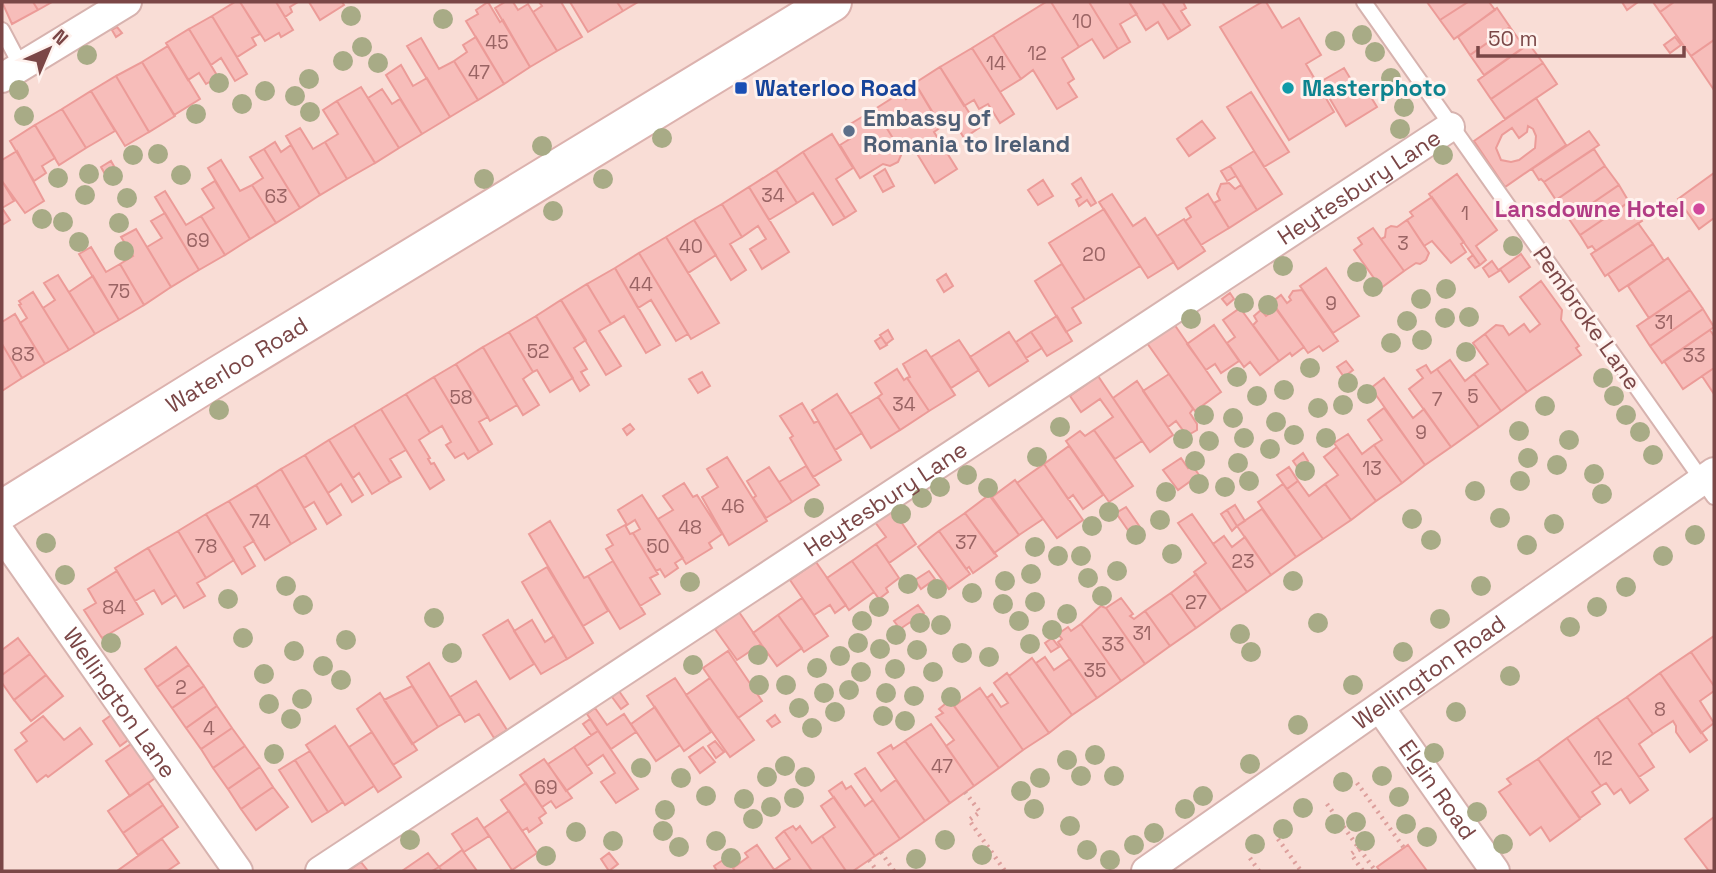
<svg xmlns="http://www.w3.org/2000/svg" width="1716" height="873" font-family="'Space Grotesk',sans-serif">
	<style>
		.residential { fill: #f9ddd6 }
		.building { fill: #f7bdba; stroke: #ec9b98; stroke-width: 2; fill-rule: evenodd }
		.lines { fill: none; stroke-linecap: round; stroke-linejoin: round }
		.lane-casing { stroke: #d7b3af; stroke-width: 18 }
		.street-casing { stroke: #d7b3af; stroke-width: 32 }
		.secondary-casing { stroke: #dcb2ae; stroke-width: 42 }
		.path { stroke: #dd9f9c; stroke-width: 4.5; stroke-dasharray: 2 5; stroke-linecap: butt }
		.lane { stroke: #fff; stroke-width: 14 }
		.street { stroke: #fff; stroke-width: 28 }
		.secondary { stroke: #fff; stroke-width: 38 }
		.tree { fill: #a8ab86 }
		.transit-dot { fill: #1a4fb4; stroke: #fff2ee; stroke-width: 2.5 }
		.culture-dot { fill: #0f9aa8; stroke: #fff2ee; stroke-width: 2.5 }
		.service-dot { fill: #5c6f8a; stroke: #fff2ee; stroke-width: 2.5 }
		.hotel-dot { fill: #d1479c; stroke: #fff2ee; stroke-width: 2.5 }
		.labels { text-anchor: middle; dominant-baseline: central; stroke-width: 6; stroke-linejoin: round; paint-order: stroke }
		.number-label { font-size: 19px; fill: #9a6464 }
		.transit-label { font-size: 23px; font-weight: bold; fill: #164399; stroke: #fff2ee; text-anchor: start }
		.culture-label { font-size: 23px; font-weight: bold; fill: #0d838f; stroke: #fff2ee; text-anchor: start }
		.service-label { font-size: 23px; font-weight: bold; fill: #4e5e75; stroke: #fff2ee; text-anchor: start }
		.street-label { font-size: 23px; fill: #7b4747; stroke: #fff2ee }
		.hotel-label { font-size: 23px; font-weight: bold; fill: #b23c85; stroke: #fff2ee; text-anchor: end }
	</style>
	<rect width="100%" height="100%" fill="#ffece6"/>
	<path class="residential" d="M2 2H1714V871H2Z"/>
	<path class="building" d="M2 2H33L38 10 12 24Z
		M33 2H52L38 10Z
		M235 2H240L260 34 252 38 256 45 237 57 212 16Z
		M240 2H276L293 30 281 37 279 33 265 41Z
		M276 2H298L290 7 292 12 285 17Z
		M309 2H342L344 5 320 20Z
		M488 2 500 22 503 20 530 67 504 84 466 21 478 14 476 10Z
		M505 2H513L518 10 528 4 557 51 530 67 495 8Z
		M539 2H561L582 37 557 51 533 12 542 6Z
		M570 2H617L623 11 588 32Z
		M617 2H638L623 11Z
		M1046 2H1051L1079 47 1062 58 1074 79 1068 83 1077 97 1057 109 1033 70 1021 79 993 35Z
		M1051 2H1089L1118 49 1104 58 1092 39 1079 47Z
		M1089 2H1129L1137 14 1120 24 1130 42 1118 49Z
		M1129 2H1162L1181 31 1168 39 1158 22 1146 30Z
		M1162 2H1183L1186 8 1181 11 1190 25 1181 31Z
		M1262 2H1266L1282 28 1299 18 1321 55 1306 64 1334 112 1289 140 1220 27Z
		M1427 2H1468L1440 20Z
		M1468 2H1489L1495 10 1454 39 1440 20Z
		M1622 2H1638L1627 10Z
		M1653 2H1674L1660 12Z
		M1674 2H1714V40L1691 56 1660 12Z
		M1497 8 1510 27 1470 55 1458 37Z
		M212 16 247 74 235 81 221 58 211 65 189 29Z
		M117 27 122 33 116 37 112 30Z
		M1510 27 1524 47 1484 75 1470 55Z
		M189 29 218 77 206 84 199 73 188 80 166 43Z
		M993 35 1021 79 1000 92 972 48Z
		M476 37 504 84 478 100 454 61 467 52 463 45Z
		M1675 37 1681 45 1670 53 1664 45Z
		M421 38 439 69 454 61 478 100 450 117 407 46Z
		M1714 40V90L1691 56Z
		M1529 44 1543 63 1491 99 1478 80Z
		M168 46 200 99 174 115 142 62Z
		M972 48 1014 114 1000 123 988 104 979 109 974 100 964 106 940 67Z
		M142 62 175 116 149 132 116 76Z
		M1543 63 1557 84 1505 119 1491 99Z
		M401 65 413 86 427 78 450 117 422 134 386 75Z
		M940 67 979 128 964 138 949 113 938 121 915 83Z
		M1344 68 1359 93 1366 89 1377 107 1346 126 1320 82Z
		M116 76 149 132 125 146 91 91Z
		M361 87 399 148 375 163 337 101Z
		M382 89 392 104 400 99 422 134 399 148 368 98Z
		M919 90 941 127 934 132 957 169 935 183 913 147 902 153 875 109 902 92 906 99Z
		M91 91 115 131 86 148 62 109Z
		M1251 92 1289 152 1264 167 1227 107Z
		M1536 98 1566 145 1505 187 1474 141ZM1528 126 1533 129 1536 136 1535 148 1519 160 1511 162 1501 160 1496 148 1502 135 1512 128 1519 138 1527 132Z
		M337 101 375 163 347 179 325 142 338 134 323 110Z
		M62 109 86 148 59 165 35 125Z
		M875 109 902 153 898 162 890 166 883 164 860 178 840 145 853 137 847 126Z
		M1202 121 1215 138 1189 156 1177 139Z
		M35 125 55 158 42 166 46 173 34 181 10 141Z
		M300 128 313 149 325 142 347 179 320 195 286 136Z
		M1589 131 1599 145 1544 182 1541 179 1539 180 1532 169Z
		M832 134 853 168 836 179 856 211 845 218 803 152Z
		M275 142 281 152 291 145 320 195 300 208 264 149Z
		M264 149 300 208 276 223 252 185 263 178 250 157Z
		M1594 149 1605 166 1556 200 1544 182Z
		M17 151 44 201 25 213 2 181V160Z
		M1254 151 1282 194 1257 210 1230 166Z
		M803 152 845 218 833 225 813 193 797 203 776 170Z
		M221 160 240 191 252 185 276 223 250 239 208 168Z
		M111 161 115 168 105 174 101 167Z
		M1230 166 1236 176 1227 181 1221 171Z
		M1605 166 1619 185 1569 219 1556 200Z
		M885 169 894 186 883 192 874 176Z
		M776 170 797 203 769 220 749 187Z
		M1714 173V218L1699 229 1678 199Z
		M1457 174 1497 230 1476 246 1486 260 1480 265 1429 194Z
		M1081 178 1096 203 1091 206 1087 200 1079 206 1076 200 1081 197 1072 184Z
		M1043 180 1053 196 1038 205 1028 190Z
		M2 181 14 201 2 208 10 220 2 225Z
		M215 181 250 239 225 255 201 216 214 208 202 189Z
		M1229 183 1235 189 1241 185 1257 210 1229 228 1214 203 1220 200 1217 194 1221 184Z
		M1619 185 1629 202 1580 235 1569 219Z
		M749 187 789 252 762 269 750 249 766 239 758 226 742 237 722 204Z
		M165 191 186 225 201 216 225 255 199 270 155 197Z
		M1112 194 1133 226 1145 218 1174 262 1148 278 1099 202Z
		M1208 194 1229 228 1201 245 1185 221 1191 217 1186 208Z
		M1432 197 1464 242 1461 244 1466 252 1451 263 1432 241 1424 246 1407 220 1413 216 1410 212Z
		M1629 202 1642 221 1596 251 1592 246 1588 248 1580 235Z
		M722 204 742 237 730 244 746 270 731 280 694 220Z
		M1104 209 1140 266 1085 300 1049 243Z
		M165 213 199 270 171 287 147 247 162 238 151 221Z
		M1184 219 1205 251 1178 269 1157 236Z
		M694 220 716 255 688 273 666 237Z
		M1407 220 1429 253 1426 260 1420 264 1416 263 1404 271 1381 239 1385 237 1386 229 1391 226 1397 227Z
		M1638 223 1653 244 1605 276 1591 254Z
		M1373 228 1404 271 1381 288 1354 250 1362 244 1358 238Z
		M136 229 171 287 144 305 120 264 133 256 121 237Z
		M666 237 719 323 691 339 639 253Z
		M1653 244 1664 261 1619 291 1608 274Z
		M91 247 106 272 120 264 144 305 119 320 79 254Z
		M639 253 688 334 676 341 651 300 638 308 615 268Z
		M1521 254 1530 267 1509 282 1500 269Z
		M1473 255 1480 265 1475 268 1468 259Z
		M1668 258 1690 290 1649 318 1628 286Z
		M1492 261 1499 271 1489 277 1483 268Z
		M1062 264 1085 300 1072 308 1081 323 1066 332 1035 281Z
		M615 268 660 345 646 353 624 316 611 324 587 284Z
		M1326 268 1359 316 1333 333 1300 286Z
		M946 274 953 286 944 292 937 280Z
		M58 275 95 334 69 350 43 308 55 300 44 283Z
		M93 276 119 320 95 334 69 292Z
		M1541 281 1562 310 1561 320 1579 346 1576 348 1581 355 1527 392 1485 334 1496 325 1503 326 1509 335 1524 324 1530 332 1540 324 1520 297Z
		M587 284 611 324 599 331 621 366 606 375 561 300Z
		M1302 290 1338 341 1323 351 1319 346 1308 353 1272 302 1281 295 1287 303 1291 300 1289 297 1293 291Z
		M1690 290 1703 309 1650 346 1637 326Z
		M33 292 69 350 45 364 20 323 27 318 19 305 21 304 19 301Z
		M1230 293 1234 299 1227 305 1222 299Z
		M561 300 586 340 574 348 587 369 581 372 589 385 580 391 536 316Z
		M1240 308 1279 361 1260 375 1250 362 1244 367 1227 343 1235 337 1223 320Z
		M1276 309 1304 347 1292 356 1290 353 1279 361 1253 325 1257 321 1254 316 1261 310 1266 316Z
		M1703 309 1714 327 1662 363 1650 346Z
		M15 314 45 364 22 378 2 344V322Z
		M536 316 573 378 550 392 537 370 533 372 509 332Z
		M1057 316 1072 341 1047 356 1031 332Z
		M1174 324 1221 392 1195 411 1147 343Z
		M1214 325 1239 361 1221 373 1215 364 1206 370 1187 344Z
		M888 330 893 339 886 344 880 335Z
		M1710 330 1714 336V368L1683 389 1664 361Z
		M509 332 533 372 523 379 539 405 523 415 483 347Z
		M1009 332 1028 361 989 386 970 357Z
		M1031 332 1042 348 1026 358 1016 342Z
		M1485 334 1527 392 1501 411 1474 374 1488 364 1473 343Z
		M881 337 887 345 880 349 875 341Z
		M959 340 979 370 951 388 931 357Z
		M2 344 22 378 2 391Z
		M483 347 517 405 490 421 456 364Z
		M926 350 955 395 929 411 907 378 910 377 903 364Z
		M1450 360 1465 381 1474 374 1501 411 1479 427 1437 369Z
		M1346 361 1353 370 1344 377 1337 367Z
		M456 364 488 417 479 422 492 444 479 452 434 377Z
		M1426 365 1431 373 1437 369 1479 427 1451 447 1409 389 1423 378 1417 370Z
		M1714 368V394L1702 376Z
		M897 369 904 380 907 378 929 411 900 430 878 397 882 394 875 383Z
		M702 372 710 386 698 393 689 379Z
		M1169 374 1193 409 1190 413 1197 424V430L1190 434 1185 433 1176 421 1168 427 1143 391Z
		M1098 376 1142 441 1115 459 1094 430 1113 417 1100 399 1081 412 1070 396Z
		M434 377 479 452 468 459 464 453 455 458 446 445 451 442 442 426 430 433 406 394Z
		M1384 378 1413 418 1424 409 1451 447 1425 465 1371 388Z
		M1137 381 1173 435 1150 452 1113 398Z
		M406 394 430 433 419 440 430 458 428 459 431 464 434 463 444 480 430 489 381 409Z
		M837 394 862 433 835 450 812 410Z
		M878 397 900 430 871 448 850 414Z
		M802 403 814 423 818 421 841 460 813 477 790 438 793 436 780 416Z
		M1384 408 1425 465 1402 483 1374 445 1382 440 1368 420Z
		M381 409 406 450 390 459 401 477 390 483 354 425Z
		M630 424 634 429 627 435 623 429Z
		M354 425 390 483 372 494 359 473 353 478 329 440Z
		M1094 430 1133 486 1109 502 1066 441 1080 431 1085 436Z
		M1348 434 1362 454 1374 445 1402 483 1376 501 1334 443Z
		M329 440 363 495 352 502 341 484 328 493 305 455Z
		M1069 446 1103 495 1083 509 1073 495 1068 499 1044 464Z
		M1337 447 1376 501 1351 520 1325 484 1338 475 1324 457Z
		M1303 453 1308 461 1298 468 1293 461Z
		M305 455 341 515 327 524 314 502 304 508 281 469Z
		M727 457 767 521 729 545 702 497 718 487 707 469Z
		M1181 458 1188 468 1192 465 1199 475 1178 490 1163 470Z
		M1044 464 1083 520 1057 538 1017 483Z
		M806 466 819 485 792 502 779 482Z
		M769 467 792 502 766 518 753 498 756 496 747 481Z
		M1289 467 1298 481 1287 489 1277 475Z
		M281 469 316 529 291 544 256 485Z
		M1015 480 1043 519 1019 535 992 497Z
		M1298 481 1309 496 1325 484 1351 520 1323 539 1287 489Z
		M684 483 693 497 697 495 722 534 709 543 712 548 686 564 658 519 673 510 663 496Z
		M1283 484 1323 539 1296 557 1258 502Z
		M256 485 291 544 265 560 229 501Z
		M642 495 683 558 675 563 678 568 665 577 660 569 656 571 633 533 640 529 635 520 627 525 618 510Z
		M989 495 1019 535 994 553 965 513Z
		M229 501 254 541 244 547 255 566 242 574 206 514Z
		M1235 505 1245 521 1237 526 1227 510Z
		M1126 507 1142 530 1132 536 1116 513Z
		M1262 509 1296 557 1271 575 1237 526Z
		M893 510 916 544 889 563 876 544 886 537 875 522Z
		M1227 510 1237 526 1232 531 1221 514Z
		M965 513 997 556 973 573 969 567 966 569 939 531Z
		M206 514 234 560 206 578 178 531Z
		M1192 514 1247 592 1221 610 1194 572 1206 563 1178 523Z
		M550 521 584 578 588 576 608 611 583 626 529 534Z
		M625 525 630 534 633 533 658 574 650 578 660 594 640 606 606 549 613 545 607 535Z
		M178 531 206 578 197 583 205 596 184 608 148 548Z
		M939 531 970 574 949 589 918 547Z
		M1224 536 1232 547 1245 537 1271 575 1247 592 1213 544Z
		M876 544 899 578 886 588 888 592 879 599 852 561Z
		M148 548 176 595 162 604 154 590 135 601 115 568Z
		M613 561 645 614 620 629 588 576Z
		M852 561 874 592 849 610 827 578Z
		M816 562 846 605 835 613 830 605 814 615 790 580Z
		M547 567 593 643 567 659 522 582Z
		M117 571 143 614 102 638 84 610 96 603 88 589Z
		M929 571 935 579 921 589 915 580Z
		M1196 574 1221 610 1196 628 1171 593Z
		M1171 593 1196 628 1170 646 1145 611Z
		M802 598 828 636 804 652 778 615Z
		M1121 598 1133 614 1130 616 1134 619 1145 611 1170 646 1145 664 1106 608Z
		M918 605 924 613 900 629 894 621Z
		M1101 606 1106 608 1145 664 1121 681 1081 624Z
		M739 612 761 644 737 660 715 629Z
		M778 615 802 648 777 666 753 633Z
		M508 620 534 664 510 679 483 635Z
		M532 620 545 642 554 636 567 659 541 674 514 631Z
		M1081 624 1121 681 1097 698 1058 642 1062 639 1058 634 1068 627 1071 631Z
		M1714 636V686L1691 652Z
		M18 638 30 654 2 675V650Z
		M1052 638 1059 647 1051 652 1045 643Z
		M176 647 189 665 157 687 145 669Z
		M728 651 762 701 738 718 703 668Z
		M1691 652 1714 686V691L1700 701 1714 723 1701 733 1660 673Z
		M30 654 46 675 14 700 2 683V675Z
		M1045 657 1054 670 1070 659 1097 698 1072 715 1036 663Z
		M1032 658 1072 715 1049 733 1009 676Z
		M429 663 460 714 438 727 407 677Z
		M189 665 204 686 172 708 157 687Z
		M1007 673 1049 733 1023 750 987 698 992 694 1001 707 1008 703 994 683Z
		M1660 673 1707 740 1690 752 1676 732V726L1673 721 1653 734 1627 697Z
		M46 675 63 696 31 721 14 700Z
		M675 678 711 732 684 751 647 696Z
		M710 678 754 740 730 757 686 695Z
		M476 681 507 730 494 738 479 714 465 722 450 697Z
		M204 686 217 706 186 728 172 708Z
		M412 686 438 727 412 744 384 700Z
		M980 688 1023 750 999 768 954 706Z
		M619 691 628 704 621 709 612 697Z
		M380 693 417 750 393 765 357 709Z
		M1627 697 1653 734 1639 744 1654 767 1639 777 1597 717Z
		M950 700 999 768 974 786 946 746 954 740 936 717 943 713 939 709Z
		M217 706 232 728 201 749 186 728Z
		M655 707 680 745 656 761 631 724Z
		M595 708 607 725 624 714 636 732 611 749 587 714Z
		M117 711 135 735 120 746 103 721Z
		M775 715 780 722 772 727 767 721Z
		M43 716 64 740 80 728 92 744 48 777 46 775 37 782 15 750 27 741 21 733Z
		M1597 717 1648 790 1630 803 1621 789 1614 794 1606 783 1601 786 1567 738Z
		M590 719 598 731 591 735 583 724Z
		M931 724 974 786 950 803 905 741Z
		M335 726 374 786 345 805 306 745Z
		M232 728 245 746 213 768 201 749Z
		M598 731 638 789 616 803 601 782 615 773 603 755 587 766 574 747Z
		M372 732 401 777 378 792 349 747Z
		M1567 738 1601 786 1592 792 1600 804 1580 818 1538 759Z
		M715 741 724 752 716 758 708 746Z
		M905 741 950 803 925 821 878 753 891 745 893 749Z
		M134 742 158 776 130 796 106 761Z
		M245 746 260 767 228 789 213 768Z
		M574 747 592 773 566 791 548 764Z
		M703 747 715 762 700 773 689 757Z
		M310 751 343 802 328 812 295 760Z
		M544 759 572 798 556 808 551 801 542 807 520 775Z
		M1538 759 1580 819 1550 841 1541 827 1530 835 1499 792 1511 784 1507 779Z
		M295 760 328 812 312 822 279 770Z
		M260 767 273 787 241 809 228 789Z
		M865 768 881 791 896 780 925 821 900 839 855 774Z
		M842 782 846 789 851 786 865 806 873 800 900 839 875 856 829 791Z
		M148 783 163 805 123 833 108 811Z
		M526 783 546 813 539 818 542 823 529 832 527 828 522 831 501 800Z
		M273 787 288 807 256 830 241 809Z
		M834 797 875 856 853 871H846L822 836 835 827 821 806Z
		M163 805 178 827 138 855 123 833Z
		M509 811 537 853 512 870 484 828Z
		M1714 817V871H1709L1685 839Z
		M477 818 489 836 464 852 452 834Z
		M793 826 796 830 800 826 812 843 822 836 846 871H812L784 831Z
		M784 831 812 871 774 870 790 859 776 838Z
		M162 839 179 863 167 871H117Z
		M757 845 775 871H735L733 868 748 857 745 853Z
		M1408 845 1427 871H1380L1377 867Z
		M462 850 477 871H442L439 867Z
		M428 853 439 867 432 871H402Z
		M609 853 618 864 609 871 601 859Z
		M726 858 733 868 735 871H717L714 866Z
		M361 862 368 871H348Z"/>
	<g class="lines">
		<g class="lane-casing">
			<path id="lane" d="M1364 2 1714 497
				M2 30 21 66"/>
		</g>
		<g class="street-casing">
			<g id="street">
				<path d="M2 78 127 2"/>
				<path id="s1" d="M2 535 238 871"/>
				<path id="s2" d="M1380 708 1495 871"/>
				<path id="s3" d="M320 871 1450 127"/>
				<path id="s4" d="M1146 871 1714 472"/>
			</g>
		</g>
		<g class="secondary-casing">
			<g id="secondary">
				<path id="s5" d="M2 510 218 376 832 2"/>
			</g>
		</g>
		<path class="path" d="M1357 783 1404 848
			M965 792 980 812 969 820 1005 871
			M1327 804 1374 869
			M1278 839 1301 871
			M1359 848 1351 854 1363 871
			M881 852 894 871
			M1250 858 1259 871
			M869 860 877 871"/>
		<use href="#lane" class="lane"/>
		<use href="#street" class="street"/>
		<use href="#secondary" class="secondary"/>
	</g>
	<g class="tree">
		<circle cx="351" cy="16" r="10"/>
		<circle cx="443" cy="19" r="10"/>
		<circle cx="1362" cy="35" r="10"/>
		<circle cx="1335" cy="41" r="10"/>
		<circle cx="362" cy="47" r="10"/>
		<circle cx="1375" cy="52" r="10"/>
		<circle cx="87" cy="55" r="10"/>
		<circle cx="343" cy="61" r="10"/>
		<circle cx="378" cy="63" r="10"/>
		<circle cx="1391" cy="78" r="10"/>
		<circle cx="309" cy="79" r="10"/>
		<circle cx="219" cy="83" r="10"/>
		<circle cx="19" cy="90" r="10"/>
		<circle cx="265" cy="91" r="10"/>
		<circle cx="295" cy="96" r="10"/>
		<circle cx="242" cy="104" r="10"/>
		<circle cx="1404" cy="107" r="10"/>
		<circle cx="310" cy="112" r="10"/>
		<circle cx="196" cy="114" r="10"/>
		<circle cx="24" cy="116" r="10"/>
		<circle cx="1400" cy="129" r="10"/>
		<circle cx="662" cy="138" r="10"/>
		<circle cx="542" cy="146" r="10"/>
		<circle cx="158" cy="154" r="10"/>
		<circle cx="133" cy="155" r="10"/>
		<circle cx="1443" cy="155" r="10"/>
		<circle cx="89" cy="174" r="10"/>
		<circle cx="181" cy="175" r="10"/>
		<circle cx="113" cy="176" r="10"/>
		<circle cx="58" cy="178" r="10"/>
		<circle cx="484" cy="179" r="10"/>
		<circle cx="603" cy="179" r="10"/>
		<circle cx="85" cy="195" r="10"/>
		<circle cx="127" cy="198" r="10"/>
		<circle cx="553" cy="211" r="10"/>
		<circle cx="42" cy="219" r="10"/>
		<circle cx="63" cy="222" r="10"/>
		<circle cx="119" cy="223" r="10"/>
		<circle cx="79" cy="242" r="10"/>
		<circle cx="1513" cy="246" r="10"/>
		<circle cx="124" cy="251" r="10"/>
		<circle cx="1283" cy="266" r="10"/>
		<circle cx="1357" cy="272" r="10"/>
		<circle cx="1373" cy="287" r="10"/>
		<circle cx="1446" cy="289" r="10"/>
		<circle cx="1421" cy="299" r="10"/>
		<circle cx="1244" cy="303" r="10"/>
		<circle cx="1268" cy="305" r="10"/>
		<circle cx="1469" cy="317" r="10"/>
		<circle cx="1445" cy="318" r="10"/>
		<circle cx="1191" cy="319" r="10"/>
		<circle cx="1407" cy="321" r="10"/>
		<circle cx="1422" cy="340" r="10"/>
		<circle cx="1391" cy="343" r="10"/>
		<circle cx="1466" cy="352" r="10"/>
		<circle cx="1310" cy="368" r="10"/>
		<circle cx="1237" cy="377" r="10"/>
		<circle cx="1603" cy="378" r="10"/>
		<circle cx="1348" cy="383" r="10"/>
		<circle cx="1284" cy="390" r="10"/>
		<circle cx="1367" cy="394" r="10"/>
		<circle cx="1257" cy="396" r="10"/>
		<circle cx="1614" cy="396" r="10"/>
		<circle cx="1343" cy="405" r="10"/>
		<circle cx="1545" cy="406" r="10"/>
		<circle cx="1318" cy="408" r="10"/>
		<circle cx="219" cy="410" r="10"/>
		<circle cx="1204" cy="415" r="10"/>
		<circle cx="1626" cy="415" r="10"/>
		<circle cx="1233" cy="418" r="10"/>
		<circle cx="1276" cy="422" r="10"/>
		<circle cx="1060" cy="427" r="10"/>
		<circle cx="1519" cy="431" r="10"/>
		<circle cx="1640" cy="432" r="10"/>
		<circle cx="1294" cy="435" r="10"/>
		<circle cx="1244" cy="438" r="10"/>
		<circle cx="1326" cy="438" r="10"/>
		<circle cx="1183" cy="439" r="10"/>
		<circle cx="1569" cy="440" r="10"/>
		<circle cx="1209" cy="441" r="10"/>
		<circle cx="1270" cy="449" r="10"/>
		<circle cx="1653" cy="455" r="10"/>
		<circle cx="1037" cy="457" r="10"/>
		<circle cx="1528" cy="458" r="10"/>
		<circle cx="1195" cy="461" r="10"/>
		<circle cx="1238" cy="463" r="10"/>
		<circle cx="1557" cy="465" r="10"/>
		<circle cx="1305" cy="471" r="10"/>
		<circle cx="1594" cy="474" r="10"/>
		<circle cx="967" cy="475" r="10"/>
		<circle cx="1249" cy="481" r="10"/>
		<circle cx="1520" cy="481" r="10"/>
		<circle cx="1199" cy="484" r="10"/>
		<circle cx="940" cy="487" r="10"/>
		<circle cx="1225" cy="487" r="10"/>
		<circle cx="988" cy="488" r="10"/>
		<circle cx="1475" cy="491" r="10"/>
		<circle cx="1166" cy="492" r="10"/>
		<circle cx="1602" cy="494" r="10"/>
		<circle cx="922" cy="498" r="10"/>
		<circle cx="814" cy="508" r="10"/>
		<circle cx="1109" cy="512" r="10"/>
		<circle cx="901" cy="514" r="10"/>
		<circle cx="1500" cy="518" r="10"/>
		<circle cx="1412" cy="519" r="10"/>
		<circle cx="1160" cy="520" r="10"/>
		<circle cx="1554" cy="524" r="10"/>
		<circle cx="1092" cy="526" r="10"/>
		<circle cx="1136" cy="535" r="10"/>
		<circle cx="1695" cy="535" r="10"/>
		<circle cx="1431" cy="540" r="10"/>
		<circle cx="46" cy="543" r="10"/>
		<circle cx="1527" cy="545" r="10"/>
		<circle cx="1035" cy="547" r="10"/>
		<circle cx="1172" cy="554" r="10"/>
		<circle cx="1058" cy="556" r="10"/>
		<circle cx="1081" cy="556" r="10"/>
		<circle cx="1663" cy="556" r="10"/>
		<circle cx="1117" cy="571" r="10"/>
		<circle cx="1031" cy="574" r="10"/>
		<circle cx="65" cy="575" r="10"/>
		<circle cx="1088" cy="578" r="10"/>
		<circle cx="1005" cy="581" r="10"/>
		<circle cx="1293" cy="581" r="10"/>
		<circle cx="690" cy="582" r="10"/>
		<circle cx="908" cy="584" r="10"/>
		<circle cx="286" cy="586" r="10"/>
		<circle cx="1481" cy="586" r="10"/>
		<circle cx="1626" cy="587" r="10"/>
		<circle cx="937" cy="589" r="10"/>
		<circle cx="972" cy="593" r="10"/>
		<circle cx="1102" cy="596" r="10"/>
		<circle cx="228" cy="599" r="10"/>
		<circle cx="1035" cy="602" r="10"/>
		<circle cx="1003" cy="604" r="10"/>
		<circle cx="303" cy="605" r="10"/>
		<circle cx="879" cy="607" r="10"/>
		<circle cx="1597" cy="607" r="10"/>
		<circle cx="1067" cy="614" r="10"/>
		<circle cx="434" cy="618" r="10"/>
		<circle cx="1440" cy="619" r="10"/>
		<circle cx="862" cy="621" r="10"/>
		<circle cx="1019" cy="621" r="10"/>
		<circle cx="920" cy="623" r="10"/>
		<circle cx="1318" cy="623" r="10"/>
		<circle cx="941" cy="625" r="10"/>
		<circle cx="1570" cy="627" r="10"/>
		<circle cx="1052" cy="630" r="10"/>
		<circle cx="1240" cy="634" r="10"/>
		<circle cx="896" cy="635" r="10"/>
		<circle cx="243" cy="638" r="10"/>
		<circle cx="346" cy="640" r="10"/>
		<circle cx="111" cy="643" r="10"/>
		<circle cx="858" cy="643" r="10"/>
		<circle cx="1030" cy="644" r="10"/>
		<circle cx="880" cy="649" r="10"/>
		<circle cx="917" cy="650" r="10"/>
		<circle cx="294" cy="651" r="10"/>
		<circle cx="1251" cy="652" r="10"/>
		<circle cx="1403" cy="652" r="10"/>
		<circle cx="452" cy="653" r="10"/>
		<circle cx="962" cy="653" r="10"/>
		<circle cx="758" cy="655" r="10"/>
		<circle cx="840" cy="656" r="10"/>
		<circle cx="989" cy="657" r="10"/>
		<circle cx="693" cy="665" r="10"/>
		<circle cx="323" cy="666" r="10"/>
		<circle cx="817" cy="668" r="10"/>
		<circle cx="895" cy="669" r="10"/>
		<circle cx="861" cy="672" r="10"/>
		<circle cx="933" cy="672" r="10"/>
		<circle cx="264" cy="674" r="10"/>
		<circle cx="1510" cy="676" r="10"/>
		<circle cx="341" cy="680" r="10"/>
		<circle cx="759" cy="685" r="10"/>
		<circle cx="786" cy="685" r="10"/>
		<circle cx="1353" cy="685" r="10"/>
		<circle cx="849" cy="690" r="10"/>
		<circle cx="824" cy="693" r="10"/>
		<circle cx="886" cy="693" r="10"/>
		<circle cx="914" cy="696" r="10"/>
		<circle cx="951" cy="697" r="10"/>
		<circle cx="302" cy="699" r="10"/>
		<circle cx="269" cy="704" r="10"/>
		<circle cx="799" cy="708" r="10"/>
		<circle cx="835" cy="712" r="10"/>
		<circle cx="1456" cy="712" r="10"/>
		<circle cx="883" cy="716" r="10"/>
		<circle cx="291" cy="719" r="10"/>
		<circle cx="905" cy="721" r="10"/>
		<circle cx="1298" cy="725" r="10"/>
		<circle cx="812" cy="728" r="10"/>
		<circle cx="1434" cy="753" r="10"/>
		<circle cx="274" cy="754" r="10"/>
		<circle cx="1095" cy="755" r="10"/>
		<circle cx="1067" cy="760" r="10"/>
		<circle cx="1250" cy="764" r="10"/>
		<circle cx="785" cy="766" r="10"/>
		<circle cx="641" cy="768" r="10"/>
		<circle cx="1081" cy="776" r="10"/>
		<circle cx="1114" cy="776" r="10"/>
		<circle cx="1382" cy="776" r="10"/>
		<circle cx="767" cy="777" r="10"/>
		<circle cx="805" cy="777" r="10"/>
		<circle cx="681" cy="778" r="10"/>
		<circle cx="1040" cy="778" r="10"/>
		<circle cx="1343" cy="782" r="10"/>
		<circle cx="1021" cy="791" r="10"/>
		<circle cx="706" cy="796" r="10"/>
		<circle cx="1203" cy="796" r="10"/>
		<circle cx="1399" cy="797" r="10"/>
		<circle cx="794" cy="798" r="10"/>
		<circle cx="744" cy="799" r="10"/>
		<circle cx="771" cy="807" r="10"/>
		<circle cx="1303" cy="808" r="10"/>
		<circle cx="1034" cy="809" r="10"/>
		<circle cx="1185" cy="809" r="10"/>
		<circle cx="665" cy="810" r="10"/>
		<circle cx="1477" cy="812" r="10"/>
		<circle cx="753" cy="819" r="10"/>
		<circle cx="1356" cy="822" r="10"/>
		<circle cx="1335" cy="824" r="10"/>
		<circle cx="1406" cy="824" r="10"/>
		<circle cx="1070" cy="826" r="10"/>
		<circle cx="1283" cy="829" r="10"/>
		<circle cx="663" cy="831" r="10"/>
		<circle cx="576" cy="832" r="10"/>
		<circle cx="1154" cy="833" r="10"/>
		<circle cx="1427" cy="837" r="10"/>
		<circle cx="410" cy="840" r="10"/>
		<circle cx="945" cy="840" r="10"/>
		<circle cx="613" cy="841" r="10"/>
		<circle cx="716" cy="841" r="10"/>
		<circle cx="1365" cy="841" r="10"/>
		<circle cx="1255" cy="844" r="10"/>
		<circle cx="1503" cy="844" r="10"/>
		<circle cx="1134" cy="845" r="10"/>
		<circle cx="679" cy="847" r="10"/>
		<circle cx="1087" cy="850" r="10"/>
		<circle cx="982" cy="855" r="10"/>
		<circle cx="546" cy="856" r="10"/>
		<circle cx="731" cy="858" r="10"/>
		<circle cx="916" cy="859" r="10"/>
		<circle cx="1110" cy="860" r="10"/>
	</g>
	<rect class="transit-dot" x="734" y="81" width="14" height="14" rx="3.5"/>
	<circle class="culture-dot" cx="1288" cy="88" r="7"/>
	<circle class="service-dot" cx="849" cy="131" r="7"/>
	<circle class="hotel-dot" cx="1699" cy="209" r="7"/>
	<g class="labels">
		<g class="number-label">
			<text x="1082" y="21">10</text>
			<text x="497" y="42">45</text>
			<text x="1037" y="53">12</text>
			<text x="996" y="63">14</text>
			<text x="479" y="72">47</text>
			<text x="773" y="195">34</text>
			<text x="276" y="196">63</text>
			<text x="1465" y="213">1</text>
			<text x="198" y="240">69</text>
			<text x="1403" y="243">3</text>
			<text x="691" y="246">40</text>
			<text x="1094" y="254">20</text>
			<text x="641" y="284">44</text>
			<text x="119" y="291">75</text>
			<text x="1331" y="303">9</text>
			<text x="1664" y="322">31</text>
			<text x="538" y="351">52</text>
			<text x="23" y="354">83</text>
			<text x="1694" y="355">33</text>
			<text x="1473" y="396">5</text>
			<text x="461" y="397">58</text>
			<text x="1437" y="399">7</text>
			<text x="904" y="404">34</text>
			<text x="1421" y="432">9</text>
			<text x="1372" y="468">13</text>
			<text x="733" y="506">46</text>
			<text x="260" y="521">74</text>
			<text x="690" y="527">48</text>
			<text x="966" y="542">37</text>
			<text x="206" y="546">78</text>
			<text x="658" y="546">50</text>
			<text x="1243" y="561">23</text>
			<text x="1196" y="602">27</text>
			<text x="114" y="607">84</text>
			<text x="1142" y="633">31</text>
			<text x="1113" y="644">33</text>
			<text x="1095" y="670">35</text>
			<text x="181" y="687">2</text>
			<text x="1660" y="709">8</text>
			<text x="209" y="728">4</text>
			<text x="1603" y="758">12</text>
			<text x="942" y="766">47</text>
			<text x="546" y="787">69</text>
		</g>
		<g class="transit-label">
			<text x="755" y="88">Waterloo Road</text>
		</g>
		<g class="culture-label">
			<text x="1302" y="88">Masterphoto</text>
		</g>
		<g class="service-label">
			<text x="863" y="118">Embassy of<tspan x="863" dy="26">Romania to Ireland</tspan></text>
		</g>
		<g class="street-label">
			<text stroke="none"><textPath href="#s3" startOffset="1244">Heytesbury Lane</textPath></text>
			<text transform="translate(1587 318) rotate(55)">Pembroke Lane</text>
			<text stroke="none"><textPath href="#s5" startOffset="276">Waterloo Road</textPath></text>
			<text stroke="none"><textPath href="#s3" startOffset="677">Heytesbury Lane</textPath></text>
			<text stroke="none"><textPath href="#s4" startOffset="346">Wellington Road</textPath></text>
			<text stroke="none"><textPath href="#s1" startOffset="205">Wellington Lane</textPath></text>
			<text stroke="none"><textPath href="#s2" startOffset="100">Elgin Road</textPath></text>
		</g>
		<g class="hotel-label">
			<text x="1685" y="209">Lansdowne Hotel</text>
		</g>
	</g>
	<rect width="1716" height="873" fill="none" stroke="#7b4747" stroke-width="7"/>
	<g transform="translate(49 49) rotate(44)" stroke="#fff2ee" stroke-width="5" paint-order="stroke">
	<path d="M0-5L12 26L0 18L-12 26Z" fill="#7b4747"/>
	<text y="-10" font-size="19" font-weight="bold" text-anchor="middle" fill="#7b4747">N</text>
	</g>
	<path d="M1478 46v10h206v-10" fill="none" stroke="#7b4747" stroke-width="3.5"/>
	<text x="1488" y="46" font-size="21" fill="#7b4747" stroke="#fff2ee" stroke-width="5" paint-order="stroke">50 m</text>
</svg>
